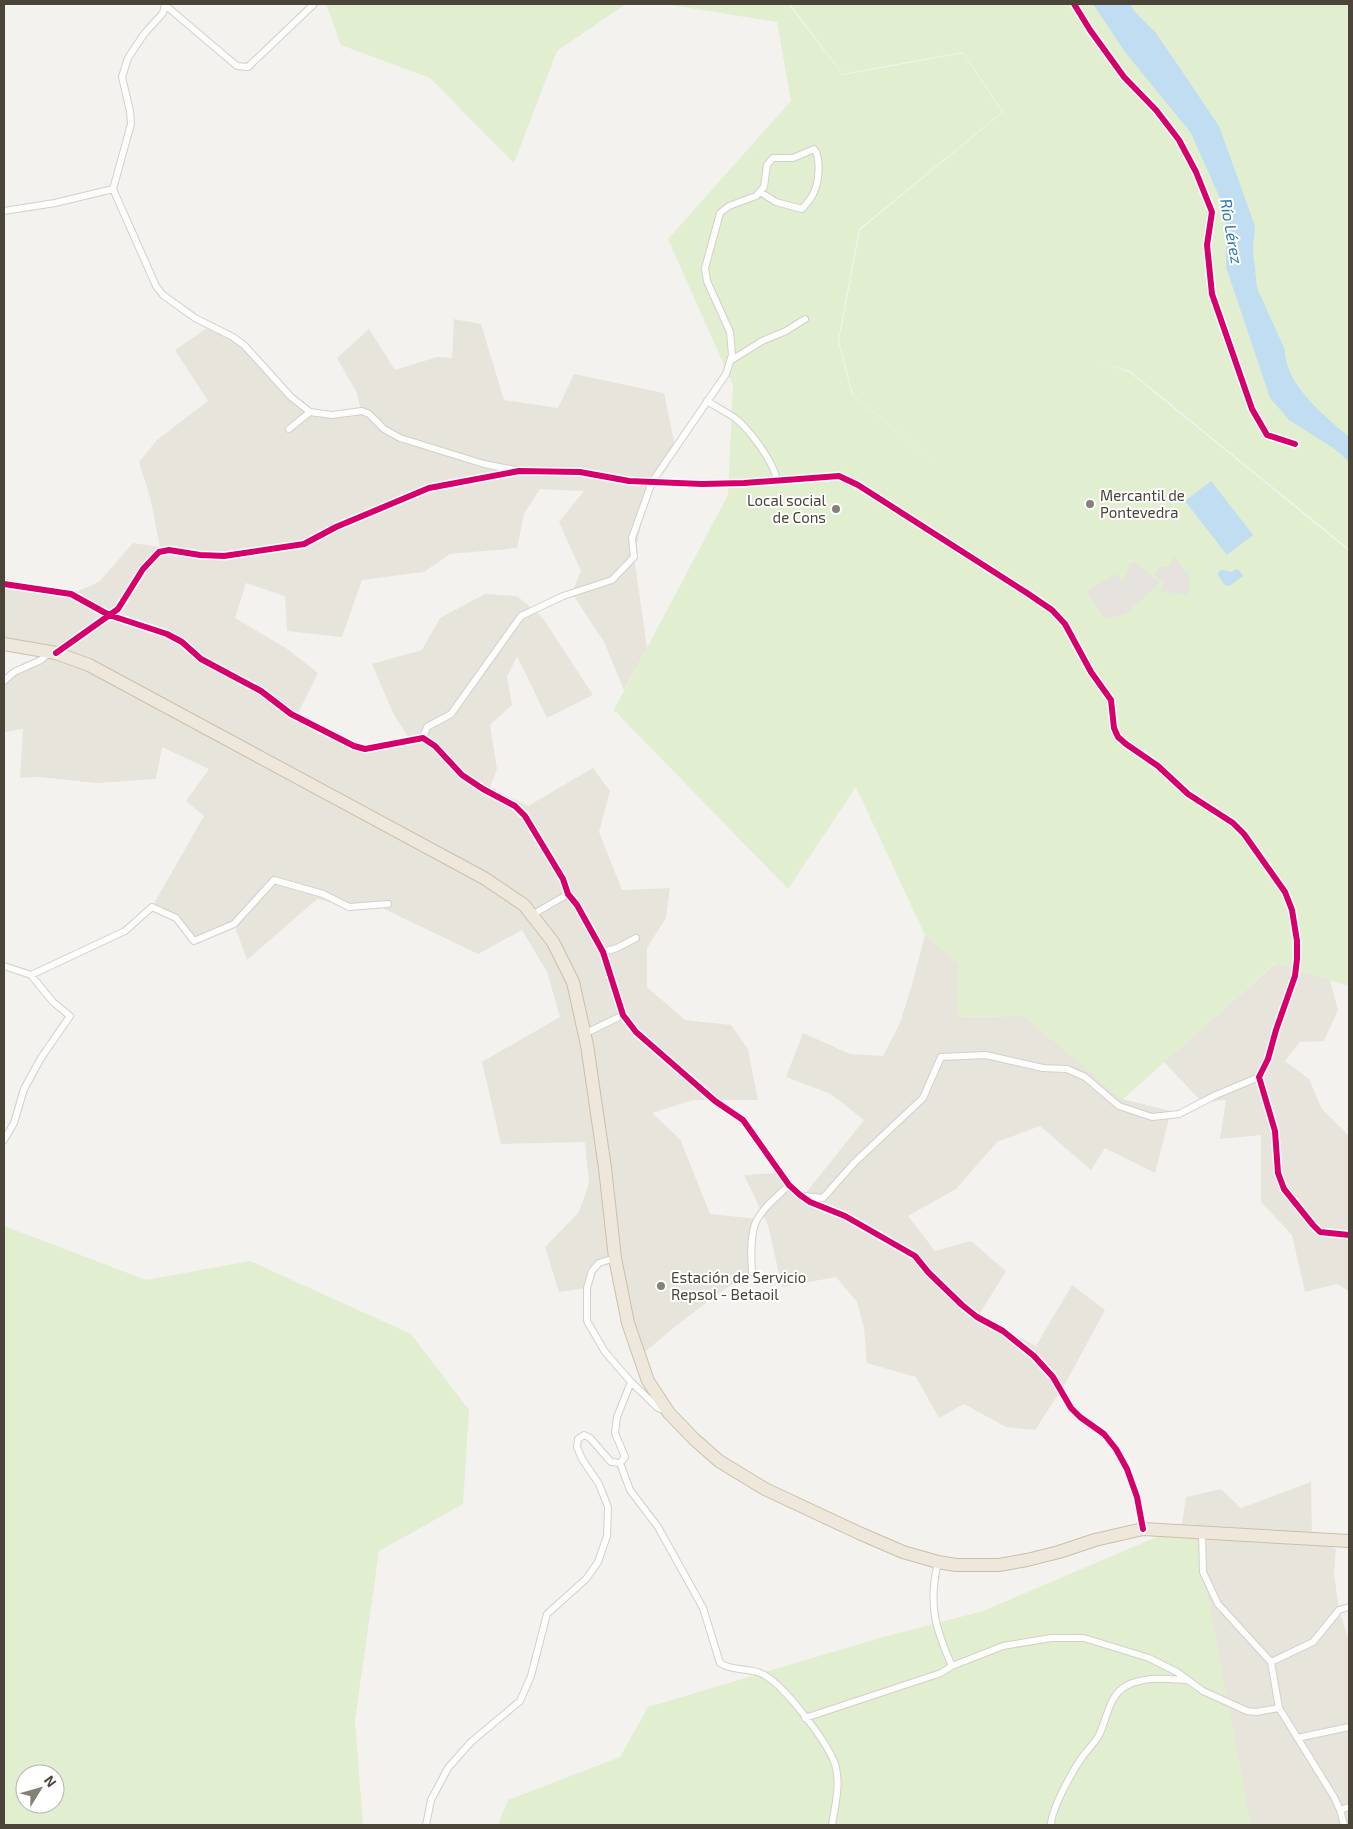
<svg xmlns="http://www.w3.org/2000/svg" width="1353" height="1829" font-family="'Exo 2',sans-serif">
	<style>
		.residential { fill: #e7e4dc }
		.green { fill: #e1eecf; fill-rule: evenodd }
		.parking { fill: #e6e3df }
		.water { fill: #c0ddf1 }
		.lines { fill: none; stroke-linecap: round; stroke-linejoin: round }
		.street-casing { stroke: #d2d0cb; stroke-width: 8 }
		.highway-casing { stroke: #ccbfa9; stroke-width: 14 }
		.street { stroke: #fdfdfc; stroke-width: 6 }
		.highway { stroke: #ede8db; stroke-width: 12 }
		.cycleway-casing { stroke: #fff; stroke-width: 9 }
		.cycleway { stroke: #d6006c; stroke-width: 6 }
		.poi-dot { fill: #868178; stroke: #fff; stroke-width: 2 }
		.labels { text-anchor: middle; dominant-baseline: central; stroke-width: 4; stroke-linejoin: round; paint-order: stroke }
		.poi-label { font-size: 15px; fill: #4b4439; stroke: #fff; text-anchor: start }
		.water-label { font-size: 16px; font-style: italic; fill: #2e7ab2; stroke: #fff }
	</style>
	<rect width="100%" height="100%" fill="#f4f2ee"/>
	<path class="residential" d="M454 319 481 324 504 400 558 408 574 374 664 393 674 441 669 466 649 490 634 557 647 648 624 690 604 642 572 593 581 571 559 522 584 491 540 489 524 514 517 548 450 554 424 572 362 580 342 637 287 631 285 596 246 583 235 618 286 648 318 673 296 717 354 746 410 740 393 713 372 664 422 650 440 618 485 594 517 596 542 617 593 695 547 718 517 656 507 677 512 705 490 725 497 769 490 787 528 806 593 768 610 791 599 832 622 890 670 888 666 918 647 948V987L685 1020 731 1025 748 1049 758 1100H693L652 1113 680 1139 710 1214 758 1219 748 1274 719 1293 677 1325 640 1356 614 1258 592 1271 587 1288 559 1292 545 1247 579 1212 589 1183 585 1142 501 1144 482 1062 560 1017 547 972 522 930 478 954 376 905 349 907 317 899 247 960 234 924 194 941 168 915 152 907 204 816 186 801 209 769 162 747 156 779 97 783 39 777 20 778 23 729 4 732V681L55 653 4 644V580L7 579 71 594 99 582 133 543 160 547 150 497 139 462 157 440 208 401 175 350 210 326 244 345 304 408 321 415 361 411 357 393 337 358 369 329 395 370 437 357 452 358Z
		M925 935 959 963 958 1017 1024 1016 1122 1099 1171 1111 1155 1173 1105 1148 1091 1170 1040 1126 997 1142 956 1189 908 1216 935 1251 971 1241 1006 1271 979 1315 1036 1346 1072 1285 1105 1310 1065 1384 1035 1430 1006 1427 964 1404 939 1418 916 1377 867 1363 864 1328 857 1302 836 1277 782 1287 768 1225 744 1175 775 1173 801 1199 864 1120 831 1094 786 1077 803 1033 850 1054 883 1056 900 1023 912 985Z
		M1276 963 1330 980 1338 1010 1324 1041 1300 1042 1285 1061 1309 1079 1322 1109 1349 1136V1291L1337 1284 1305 1292 1292 1235 1261 1202V1135L1220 1139 1226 1100 1202 1102 1164 1062Z
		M1311 1482 1312 1539 1336 1549 1334 1573 1339 1610 1349 1641V1822L1338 1825H1251L1181 1530 1186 1497 1221 1489 1241 1508Z"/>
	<path class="green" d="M326 4H626L557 51 514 163 430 78 341 45Z
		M665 4H788L843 75 963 53 1002 112 859 229 838 341 852 395 941 468 853 395 839 341 860 230 1003 112 963 52 843 74 790 4H1349V549L1130 371 1100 362 1129 372 1349 551V986L1275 963 1122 1100 1024 1016 958 1017 959 963 925 935 856 787 788 889 614 710 728 495 733 385 668 239 791 101 777 22Z
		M4 1226 146 1280 250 1261 411 1334 469 1410 463 1504 379 1551 355 1720 363 1825H4ZM25 1774H55V1804H25Z
		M1194 1521 1251 1825H498L508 1800 620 1757 648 1707 880 1638 983 1611Z"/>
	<path class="parking" d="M1175 557 1189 575V595L1159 591 1164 583 1154 575 1160 567H1168Z
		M1135 562 1160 583 1125 614 1106 619 1086 592 1116 574 1123 581 1130 563Z"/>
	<path class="water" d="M1093 4H1130L1135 12 1156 33 1219 126 1255 226 1253 250 1257 288 1285 350C1285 385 1325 416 1349 437V462L1335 449 1289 420 1270 398 1226 267V212L1191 133 1125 52Z
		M1211 481 1253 535 1227 555 1185 501Z
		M1236 569 1240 571 1243 576 1229 586 1225 585 1218 575 1219 571 1223 570 1232 572Z"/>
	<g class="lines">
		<g class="street-casing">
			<path id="street" d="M165 4 163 13 144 34 128 58 122 77 130 111 131 124 113 189 156 286 163 295 195 318 233 337 244 345 291 397 310 412 332 415 362 411 369 414 384 429 400 438 484 464 515 470
				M165 5 237 66 248 67 314 4
				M4 211 55 203 113 189
				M730 361 762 341 786 331 805 319
				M707 401C716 407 726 412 735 418 750 430 773 461 777 480
				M289 429 310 412
				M4 584 71 594 109 615 167 634 182 642 201 659 261 691 291 714 354 746 365 749 423 738 435 746 462 775 483 789 515 806 525 816 563 879 568 894 577 905 603 952 623 1015 636 1032 715 1101 743 1120 789 1185 800 1195 810 1202 845 1216 915 1256 928 1272 962 1305 977 1317 1003 1331 1034 1356 1053 1377 1071 1408 1080 1417 1104 1434 1116 1449 1127 1469 1137 1497 1143 1529
				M57 652 118 609 143 569 159 552 169 550 200 555 224 556 304 544 336 527 429 488 519 471 580 472 629 481 702 484 744 483 839 476 858 485 1027 593 1052 610 1065 624 1091 672 1111 700 1114 728 1118 737 1126 744 1158 766 1188 794 1233 823 1244 834 1285 892 1292 910 1297 941V959L1295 976 1276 1030 1268 1059 1259 1077 1275 1131 1278 1173 1284 1189 1313 1225 1320 1232 1349 1235
				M4 681 14 672 41 660 50 652
				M423 738 427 727 451 714 521 616 563 596 612 580 634 557 632 538 652 482 726 374 732 355 730 332 707 281 705 268 720 213 729 206 756 196 764 187 767 165 773 158H793L814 149C821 157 819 182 814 192 812 198 806 204 802 209L776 202 760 192
				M532 915 568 894
				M603 952 617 948 636 938
				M4 966 31 975 125 931 152 907 176 918 194 941 234 924 274 880 323 894 349 907 388 904
				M584 1034 623 1015
				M4 1140 14 1123 24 1089 41 1058 70 1016 53 1002 31 975
				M804 1196 823 1198 854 1163 923 1098 941 1057 986 1055 1043 1068 1067 1069 1085 1077 1119 1106 1152 1117 1179 1114 1216 1095 1259 1077
				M752 1272C751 1257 750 1239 755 1224 761 1209 778 1196 789 1185
				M631 1382 658 1408 666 1411
				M620 1463 630 1490 658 1527 703 1608 720 1663C732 1671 747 1668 760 1673 782 1681 827 1742 835 1764 841 1783 835 1806 832 1825
				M1202 1532 1203 1572 1218 1604 1271 1662 1279 1708 1334 1797 1340 1810 1344 1825
				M938 1562C928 1604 935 1628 952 1666L1003 1646 1051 1638H1084L1149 1658 1177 1672 1203 1691 1247 1711 1256 1712 1279 1708
				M1271 1662 1313 1642 1339 1610 1349 1607
				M805 1718 941 1673 952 1666
				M1297 1738 1349 1727
				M1340 1810 1349 1807
				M426 1825 431 1800 448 1768 471 1742 520 1701 531 1676 547 1614 586 1579 598 1562 607 1536 608 1507 599 1484 582 1459 577 1447 578 1439 584 1435 590 1438 611 1462 620 1463 625 1457 615 1433 617 1417 631 1382 605 1352 587 1321V1288L592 1271 599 1263 615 1258
				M1051 1825C1051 1809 1073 1770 1083 1756 1088 1749 1095 1743 1099 1735 1107 1719 1109 1695 1126 1686 1145 1676 1166 1679 1186 1680"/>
		</g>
		<g class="highway-casing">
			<path id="highway" d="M4 644 56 653 89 665 484 878 524 905 553 942 573 982 587 1045 605 1168 615 1258 628 1323 648 1381 669 1413 694 1439 719 1461 765 1489 859 1533 903 1552 938 1562 956 1565H999L1027 1560 1059 1552 1095 1540 1143 1529 1349 1541"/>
		</g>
		<use href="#street" class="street"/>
		<use href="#highway" class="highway"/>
		<g class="cycleway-casing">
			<path id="cycleway" d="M1074 4 1090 30 1124 77 1156 110 1179 140 1196 172 1212 212 1207 245 1212 294 1252 409 1267 435 1295 444
				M4 584 71 594 109 615 167 634 182 642 201 659 261 691 291 714 354 746 365 749 423 738 435 746 462 775 483 789 515 806 525 816 563 879 568 894 577 905 603 952 623 1015 636 1032 715 1101 743 1120 789 1185 800 1195 810 1202 845 1216 915 1256 928 1272 962 1305 977 1317 1003 1331 1034 1356 1053 1377 1071 1408 1080 1417 1104 1434 1116 1449 1127 1469 1137 1497 1143 1529
				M56 653 118 609 143 569 159 552 169 550 200 555 224 556 304 544 336 527 429 488 519 471 580 472 629 481 702 484 744 483 839 476 858 485 1027 593 1052 610 1065 624 1091 672 1111 700 1114 728 1118 737 1126 744 1158 766 1188 794 1233 823 1244 834 1285 892 1292 910 1297 941V959L1295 976 1276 1030 1268 1059 1259 1077 1275 1131 1278 1173 1284 1189 1313 1225 1320 1232 1349 1235"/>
		</g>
		<use href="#cycleway" class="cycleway"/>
	</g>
	<g class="poi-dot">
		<circle cx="1090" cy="504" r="5"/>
		<circle cx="836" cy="509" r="5"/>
		<circle cx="661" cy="1286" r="5"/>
	</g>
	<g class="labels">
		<g class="poi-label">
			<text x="1100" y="495">Mercantil de<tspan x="1100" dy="17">Pontevedra</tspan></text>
			<text x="826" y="500" text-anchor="end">Local social<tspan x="826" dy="17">de Cons</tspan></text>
			<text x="671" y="1277">Estación de Servicio<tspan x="671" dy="17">Repsol - Betaoil</tspan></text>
		</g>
		<g class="water-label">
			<text transform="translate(1232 231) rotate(80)">Río Lérez</text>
		</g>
	</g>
	<rect width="1353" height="1829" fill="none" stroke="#4b4439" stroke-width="10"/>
	<g transform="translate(40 1789) rotate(53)"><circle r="24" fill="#ffffff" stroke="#b7b4b0"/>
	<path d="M0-4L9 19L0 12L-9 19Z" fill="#868178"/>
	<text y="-8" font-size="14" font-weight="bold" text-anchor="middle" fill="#4b4439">N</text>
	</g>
</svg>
